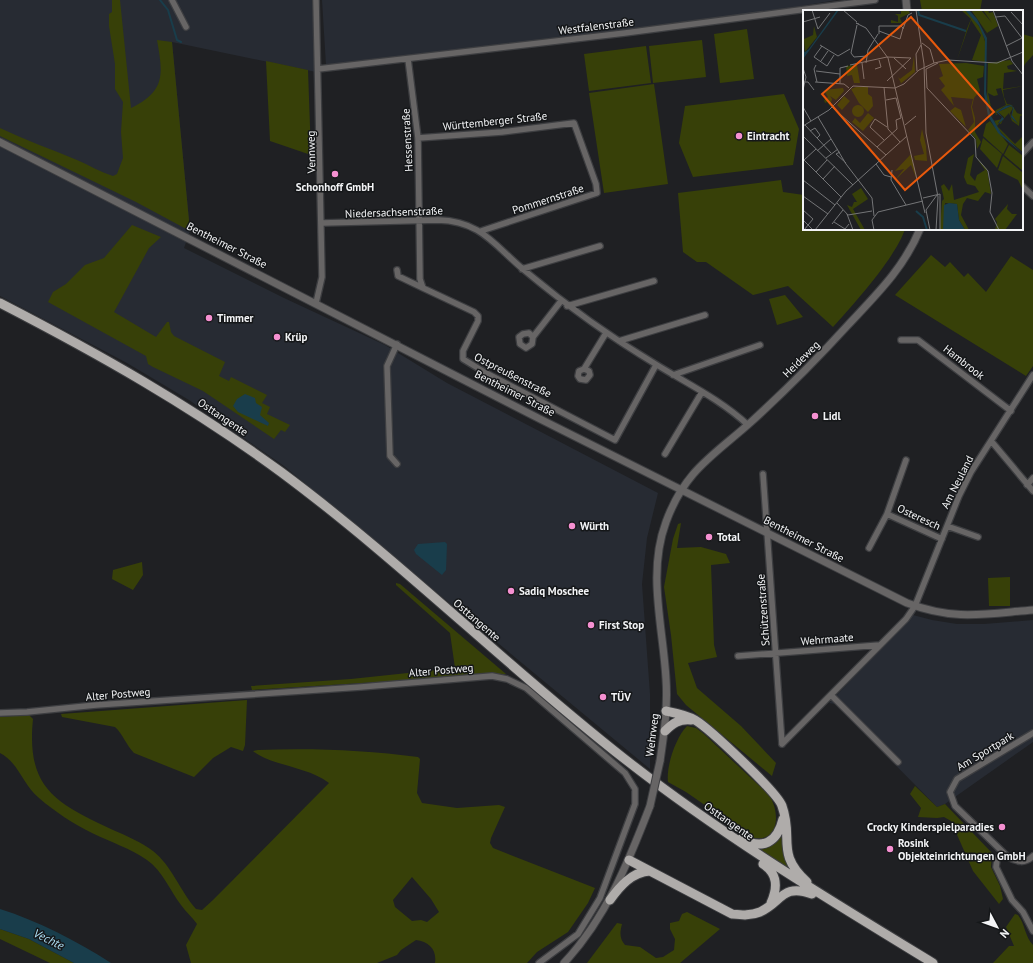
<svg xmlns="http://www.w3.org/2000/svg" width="1033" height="963" font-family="'PT Sans',sans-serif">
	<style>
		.built { fill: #272b33 }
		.green { fill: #374008; fill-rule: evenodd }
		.water { fill: #193d4b }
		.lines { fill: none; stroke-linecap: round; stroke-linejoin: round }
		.stream { stroke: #193d4b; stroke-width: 2 }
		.minor-casing { stroke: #3d3e41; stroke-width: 8 }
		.tertiary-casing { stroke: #3d3e41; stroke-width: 9 }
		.primary-casing { stroke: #3d3e41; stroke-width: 11 }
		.minor { stroke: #676565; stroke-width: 5.5 }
		.tertiary { stroke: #676565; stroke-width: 7 }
		.primary { stroke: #afacaa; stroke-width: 9 }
		.tertiary-bridge-casing { stroke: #3d3e41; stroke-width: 9; stroke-linecap: butt }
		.tertiary-bridge { stroke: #676565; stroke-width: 7 }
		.poi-dot { fill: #f590d1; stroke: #151719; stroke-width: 1.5 }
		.labels { text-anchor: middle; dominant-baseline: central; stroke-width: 3; stroke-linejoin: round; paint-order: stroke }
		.street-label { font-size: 11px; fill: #f3f4f6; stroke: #151719 }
		.poi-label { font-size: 11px; font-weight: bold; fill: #f3f4f6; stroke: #151719; text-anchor: start }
		.water-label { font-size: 12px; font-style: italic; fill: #addff5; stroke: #151719 }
		.inset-river { fill: none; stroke: #193d4b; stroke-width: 2 }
		.inset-road { fill: none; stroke: #747577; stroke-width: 1 }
		.view { fill: #e8590c; fill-opacity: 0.15; stroke: #e8590c; stroke-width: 2 }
		.inset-edge { fill: none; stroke: #f3f4f6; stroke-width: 2 }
	</style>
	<rect width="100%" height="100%" fill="#1f2023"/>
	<path class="built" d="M0 0H316V72L172 42 190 231 184 248 284 298 385 345 447 383 658 493 647 538 642 584 650 694V769L284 466 189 400 127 363 0 296Z
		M322 0H837L700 23 326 65Z
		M913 615 932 620 957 624H984L1033 620V742L945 804 937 807 835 704 829 703Z"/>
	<path class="green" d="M112 0H120L131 108C166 91 163 74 157 40L172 42 190 231 136 202 0 136V128C25 140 51 149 77 160 89 165 100 172 113 176L117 174 123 158 121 132 123 102 115 89V64L109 26V14L112 12Z
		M920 0H982L980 11H922Z
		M747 29 754 79 720 83 714 34Z
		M1022 34 1033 37V55L1025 64 1022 71Z
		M702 40 706 77 653 83 649 46Z
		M646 46 651 83 589 91 584 54Z
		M266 61 308 70 311 155 270 141Z
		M654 84 668 184 604 193 589 93Z
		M784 94 799 129 793 165 693 177 679 143 685 106Z
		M781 180 783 192 804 195V229H905C896 257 854 304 833 327L788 286 753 295 706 262H697L683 252 678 193Z
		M132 225 161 237 149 248 114 312 156 337 167 322H169L171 332 174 336 225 362 219 376 229 381 231 377 267 395 262 403 270 407 267 414 290 425 285 432 281 430 274 439 203 391 153 367 148 364 146 356 48 302 53 292 66 284 85 265 104 258Z
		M931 255 945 267 950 262 964 277 968 273 986 292 1011 256 1033 270V366L1026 376 895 295Z
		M785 295 803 317 777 325 769 299Z
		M681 523 677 548 701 547 726 554 730 563 711 565 714 645 717 657 688 663 697 688 741 726 776 763 772 776 686 705 677 694 671 635 664 587 673 539 678 524Z
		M142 562 143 575 133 590 112 579 113 570Z
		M1010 577V606H989L988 578Z
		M396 583 400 584 506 674 252 690 251 686 351 679 455 668 450 633 396 585Z
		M247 700 245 745 243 751 231 747 213 758 194 777 134 753C126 745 123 734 115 727L62 717 61 714Z
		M29 715 33 719C26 789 56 803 113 830 127 836 141 842 153 851 172 866 180 891 196 909L202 910 213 900 329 783C307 766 271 766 253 751L258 750C312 748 365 750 418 757L420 759 417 793 422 803 457 808 499 805 505 807 491 838 490 843 493 848 595 888 588 903 568 932 537 952 527 963H435C437 949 429 942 416 940L401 950 397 955 377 963H191L186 945 197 924C192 917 186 912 181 905 170 891 163 871 147 860 130 848 110 842 92 833 74 824 55 812 39 798 23 785 19 763 0 753V717ZM412 877 431 899 439 912 427 922 421 920 412 921 395 907 393 900Z
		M687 726 696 728 704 734 769 795C781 813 779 845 751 837L686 792 668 782C666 766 676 737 687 726Z
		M915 786 937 807 945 804 992 853 991 867 1000 886 1003 899 999 904 973 871 951 821 944 817 937 818 918 817 921 808 910 794Z
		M783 832 789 867 788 868 758 849Z
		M687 912 720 929 680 963H587L617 923 622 924C620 932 619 938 625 945L640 947 656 958 663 957 674 950 675 939 670 929V923L679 921 682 914Z
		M1015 914 1018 915C1025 924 1025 937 1033 945V963H993L1009 946H1014L1006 927Z
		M0 929 29 939 74 963H50L0 939Z"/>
	<path class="water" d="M245 394 255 398 256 403 262 407 260 415 269 423 268 426 238 412 233 406 237 399Z
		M445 542 447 544 446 570 442 575 416 554 414 550 418 544Z
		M0 909C38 921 77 941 111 963H74L29 939 0 929Z"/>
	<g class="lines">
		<path class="stream" d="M160 0 168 10 177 40 181 42"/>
		<g class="minor-casing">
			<path id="minor" d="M172 0 186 27
				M408 59 418 138 420 279 423 288 474 312 478 316V321L463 351V359L486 373 615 440 656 365
				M318 69 625 33 875 0
				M418 138 502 132 574 123 596 184 597 193 481 231
				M1022 154 1033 142
				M1022 186 1033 196
				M322 223 438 220C481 221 494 245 524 270 566 305 610 337 657 365 688 384 721 400 748 425
				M522 269 600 246
				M397 270 398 276 423 288
				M316 303 322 277 316 0
				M567 306 654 281
				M533 337 529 333 523 334 519 337 520 344 526 348 532 344 533 337 561 301
				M901 340H918L1011 411
				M619 341 705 315
				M397 344 387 366 390 456 397 464
				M584 369 589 371 590 375 586 380 580 379 578 376 579 371 584 369 606 333
				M673 375 760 345
				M992 442 1033 491
				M665 454 702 392
				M906 460 887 514 942 539
				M763 474 782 744
				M1027 485 1033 478
				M947 526 978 537
				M869 548 887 514
				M738 656 880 645
				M831 695 898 762
				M0 713 27 712 96 705 361 687 492 676 507 679 526 688 625 773 635 789V804L600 898 578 934 539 963
				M1033 733 957 779 950 792 955 806 1008 857C1017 862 1025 864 1033 856
				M782 744 906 619 915 606 959 496 971 472 1033 375
				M1002 852 997 860 996 867 1012 900 1023 912 1033 931"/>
		</g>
		<g class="tertiary-casing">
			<path id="tertiary" d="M906 0 907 11
				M0 142 540 419 907 603C955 621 984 614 1033 610
				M660 761C664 734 668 707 666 679 663 626 647 573 666 522 685 470 713 456 751 422 785 391 817 359 848 325 876 295 904 268 920 229
				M564 963C606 918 628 863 650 806"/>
		</g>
		<g class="primary-casing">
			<path id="primary" d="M0 303C99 354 191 406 281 472 401 561 508 668 626 760 723 836 828 899 933 963
				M666 711C676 713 687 715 695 720 710 729 778 793 782 806 794 839 775 853 807 882
				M665 731C673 723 679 719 691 720
				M741 839C763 850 777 843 783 819
				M629 860 732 914C742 915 750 916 760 912 782 902 782 883 812 894
				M763 864C778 874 778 887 771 903
				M610 900C620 886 632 872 650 871"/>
		</g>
		<use href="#minor" class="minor"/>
		<use href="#tertiary" class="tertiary"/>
		<use href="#primary" class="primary"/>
		<g class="tertiary-bridge-casing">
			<path id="tertiary-bridge" d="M650 806 660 761"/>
		</g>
		<use href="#tertiary-bridge" class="tertiary-bridge"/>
	</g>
	<g class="poi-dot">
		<circle cx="739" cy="136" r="4"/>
		<circle cx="335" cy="174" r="4"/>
		<circle cx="209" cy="318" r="4"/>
		<circle cx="277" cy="337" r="4"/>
		<circle cx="815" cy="416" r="4"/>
		<circle cx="572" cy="526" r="4"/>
		<circle cx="709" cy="537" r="4"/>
		<circle cx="511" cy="591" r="4"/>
		<circle cx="591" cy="625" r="4"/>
		<circle cx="603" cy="697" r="4"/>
		<circle cx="1002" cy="827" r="4"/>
		<circle cx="890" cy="849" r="4"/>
	</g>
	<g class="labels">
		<g class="street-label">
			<text transform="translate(596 26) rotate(-7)">Westfalenstraße</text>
			<text transform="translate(495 121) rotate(-6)">Württemberger Straße</text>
			<text transform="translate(407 140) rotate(-93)">Hessenstraße</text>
			<text transform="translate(311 152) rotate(-91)">Vennweg</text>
			<text transform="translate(548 199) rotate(-18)">Pommernstraße</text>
			<text transform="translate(394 212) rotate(-2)">Niedersachsenstraße</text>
			<text transform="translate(227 245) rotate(27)">Bentheimer Straße</text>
			<text transform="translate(801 359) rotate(-45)">Heideweg</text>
			<text transform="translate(964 362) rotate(38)">Hambrook</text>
			<text transform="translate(513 375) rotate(27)">Ostpreußenstraße</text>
			<text transform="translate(515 393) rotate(27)">Bentheimer Straße</text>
			<text transform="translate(223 417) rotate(34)">Osttangente</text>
			<text transform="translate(957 482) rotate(-63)">Am Neuland</text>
			<text transform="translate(919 517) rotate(25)">Osteresch</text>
			<text transform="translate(804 539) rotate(27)">Bentheimer Straße</text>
			<text transform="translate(763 610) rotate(-94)">Schützenstraße</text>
			<text transform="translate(477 620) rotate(41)">Osttangente</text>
			<text transform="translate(827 639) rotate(-5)">Wehrmaate</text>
			<text transform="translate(441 670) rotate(-5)">Alter Postweg</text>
			<text transform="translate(118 694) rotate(-5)">Alter Postweg</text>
			<text transform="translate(652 735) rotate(-83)">Wehrweg</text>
			<text transform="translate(985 751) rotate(-31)">Am Sportpark</text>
			<text transform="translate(729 821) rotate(35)">Osttangente</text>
		</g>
		<g class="poi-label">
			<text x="747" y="136">Eintracht</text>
			<text x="335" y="187" text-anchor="middle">Schonhoff GmbH</text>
			<text x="217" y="318">Timmer</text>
			<text x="285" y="337">Krüp</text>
			<text x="823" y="416">Lidl</text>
			<text x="580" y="526">Würth</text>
			<text x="717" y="537">Total</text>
			<text x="519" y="591">Sadiq Moschee</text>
			<text x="599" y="625">First Stop</text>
			<text x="611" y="697">TÜV</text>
			<text x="994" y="827" text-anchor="end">Crocky Kinderspielparadies</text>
			<text x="898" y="843">Rosink<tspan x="898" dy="13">Objekteinrichtungen GmbH</tspan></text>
		</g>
		<g class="water-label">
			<text transform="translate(49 939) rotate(26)">Vechte</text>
		</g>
	</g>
	<g transform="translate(803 10)">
		<rect width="220" height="220" fill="#1f2023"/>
		<path d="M98 0H105L107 3 97 8 99 13H88V10L95 12V6L92 4H98ZM158 0H162L170 7 179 21 183 35 182 52 169 50 178 25 168 10 154 50 163 22 116 4 163 21 168 9ZM168 0H178L189 13 180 0H185L186 3 190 2 195 16 184 23ZM11 16 14 27 2 42 1 29 10 25ZM111 46 112 62 96 75 98 73 95 67 97 69 109 60ZM207 50 210 54 204 56 205 59 214 61 201 63 200 79 220 76 200 80 201 87 204 94 209 95 214 103 220 105 217 106 216 116 209 111 206 103 194 116 212 134 220 126V142L205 130 194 118 184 91 185 53ZM198 78 203 95 193 100 192 102 193 105H195L193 104 199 98 205 95 210 96V100L209 103V107L215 114 208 107 207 103 210 98 208 96 195 102 201 107 198 114 195 113 199 109 191 111 185 83 191 86 195 85 193 79ZM163 53 181 56 180 67 174 69 177 81 171 88 169 97 172 108V122L178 132 174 139 173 129 165 120 171 112 168 97 170 89 148 87 151 96 138 80 142 76 136 68 140 66 136 54ZM54 55 57 73H51L49 65 44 66 43 56ZM53 77H65V84L69 87 70 96 65 102 56 93 48 79ZM40 78 41 81 33 90 27 86 29 89 27 96 24 92 22 93 21 90 25 87 21 80ZM41 86 47 91 39 100 34 95ZM49 101a6 6 0 1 1 12 0a6 6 0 1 1-12 0ZM152 97 158 100 163 117 147 101ZM65 103 71 108 60 121 49 112 52 108 57 113ZM187 111 205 134 200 144 180 126 183 114ZM119 119 123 136 124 151 112 150 111 146 121 144 117 130ZM180 128 199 144 194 158 177 139ZM206 135 220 146V161L201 145ZM108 144 114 170 108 155 92 170 101 159 92 161ZM171 144 167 165 172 171 174 165 182 160 174 149 184 159 188 184 182 182 175 191 164 188 160 194 158 205 166 220H162L156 210 154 194 142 193V210L140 220H137L139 191 141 189 138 176 141 174 146 181 149 174 151 190 176 182 172 176 164 174 161 167 165 148ZM200 146 220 163V180L215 170 195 160ZM58 178 65 189 50 199 62 220H58L44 195 49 197 51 192H54L49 184ZM205 194 204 199 209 204H214L202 220H192L194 212 192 209Z" fill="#374008" fill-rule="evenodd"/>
		<path d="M34 0H36L0 49V41L2 42 6 39ZM162 0H166L174 9 184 28 183 81 187 104 198 123 220 144 195 123 185 106 181 84 182 30 176 16ZM203 96 208 95 211 98 209 105 215 114 208 107 210 98 208 96 195 102 201 109 195 114 199 107 193 102ZM146 193 154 194 156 210 162 220H140L141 195Z" fill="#193d4b"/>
		<path class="inset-river" d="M115 0 116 5 163 21M113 201 120 207 124 220"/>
		<path class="inset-road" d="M9 0 15 19 27 3M40 0 54 12M113 0 121 54 123 123 135 187 133 220M190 0 209 51 220 65M208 2 220 15M193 7 202 6 219 28 203 36M0 12 17 7M56 14 53 13 63 18 85 48 122 203M54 15 48 43 51 47 64 46M100 19 105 5 109 3M76 24V16H98L100 18 97 29 76 21M119 33 127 39 131 53M17 35 35 46 47 39M19 36 11 47 24 56 31 45M91 48 103 59M18 51 25 41M59 53 61 69M63 53 65 40 75 24M135 53 123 59 124 78 172 129 173 147 185 161 189 183 187 202 196 220M13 55 11 59 14 72M47 55 84 47 108 48M0 58 3 67 0 80M72 59 78 57 76 50M13 61 37 64M114 61 113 44 118 35M84 71 108 48M0 72H5L11 80M12 72 41 74 46 78M37 73V58L45 56M81 77 85 119 97 132M0 97 8 111M29 97 83 145M15 107 43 154 69 188 71 206M2 115 28 143M102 115 113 106M0 116 26 100 50 76 92 78 101 74 116 60 131 53 145 50 194 53 220 42M7 121 12 118 17 125 14 128M0 126 50 175M81 130 67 117 72 109 84 117M74 137 94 119 93 110 98 108 93 88 83 90M14 141 28 129M37 142 33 144 43 153M23 148 35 139M0 149 38 187M1 150 13 139M73 154 81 165 88 167M89 160 88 170 103 195M13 162 24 150M20 169 32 156M0 170 32 195M0 186 25 204M120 188 137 184V220M34 193 45 205 69 201M0 200 10 209 1 220M44 204 50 220M0 210 10 220M31 212 42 219 46 214M29 214 40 200M12 220 43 181 104 126M71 220 69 210 75 202 120 191M127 220 123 200 134 185"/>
		<path class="view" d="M108 7 191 102 102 180 19 84Z"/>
		<rect width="220" height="220" class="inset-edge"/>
	</g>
	<g transform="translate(997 927) rotate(131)" stroke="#151719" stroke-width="3" paint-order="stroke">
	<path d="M0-3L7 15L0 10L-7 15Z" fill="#f3f4f6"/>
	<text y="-6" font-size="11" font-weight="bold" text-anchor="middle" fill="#f3f4f6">N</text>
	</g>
</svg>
